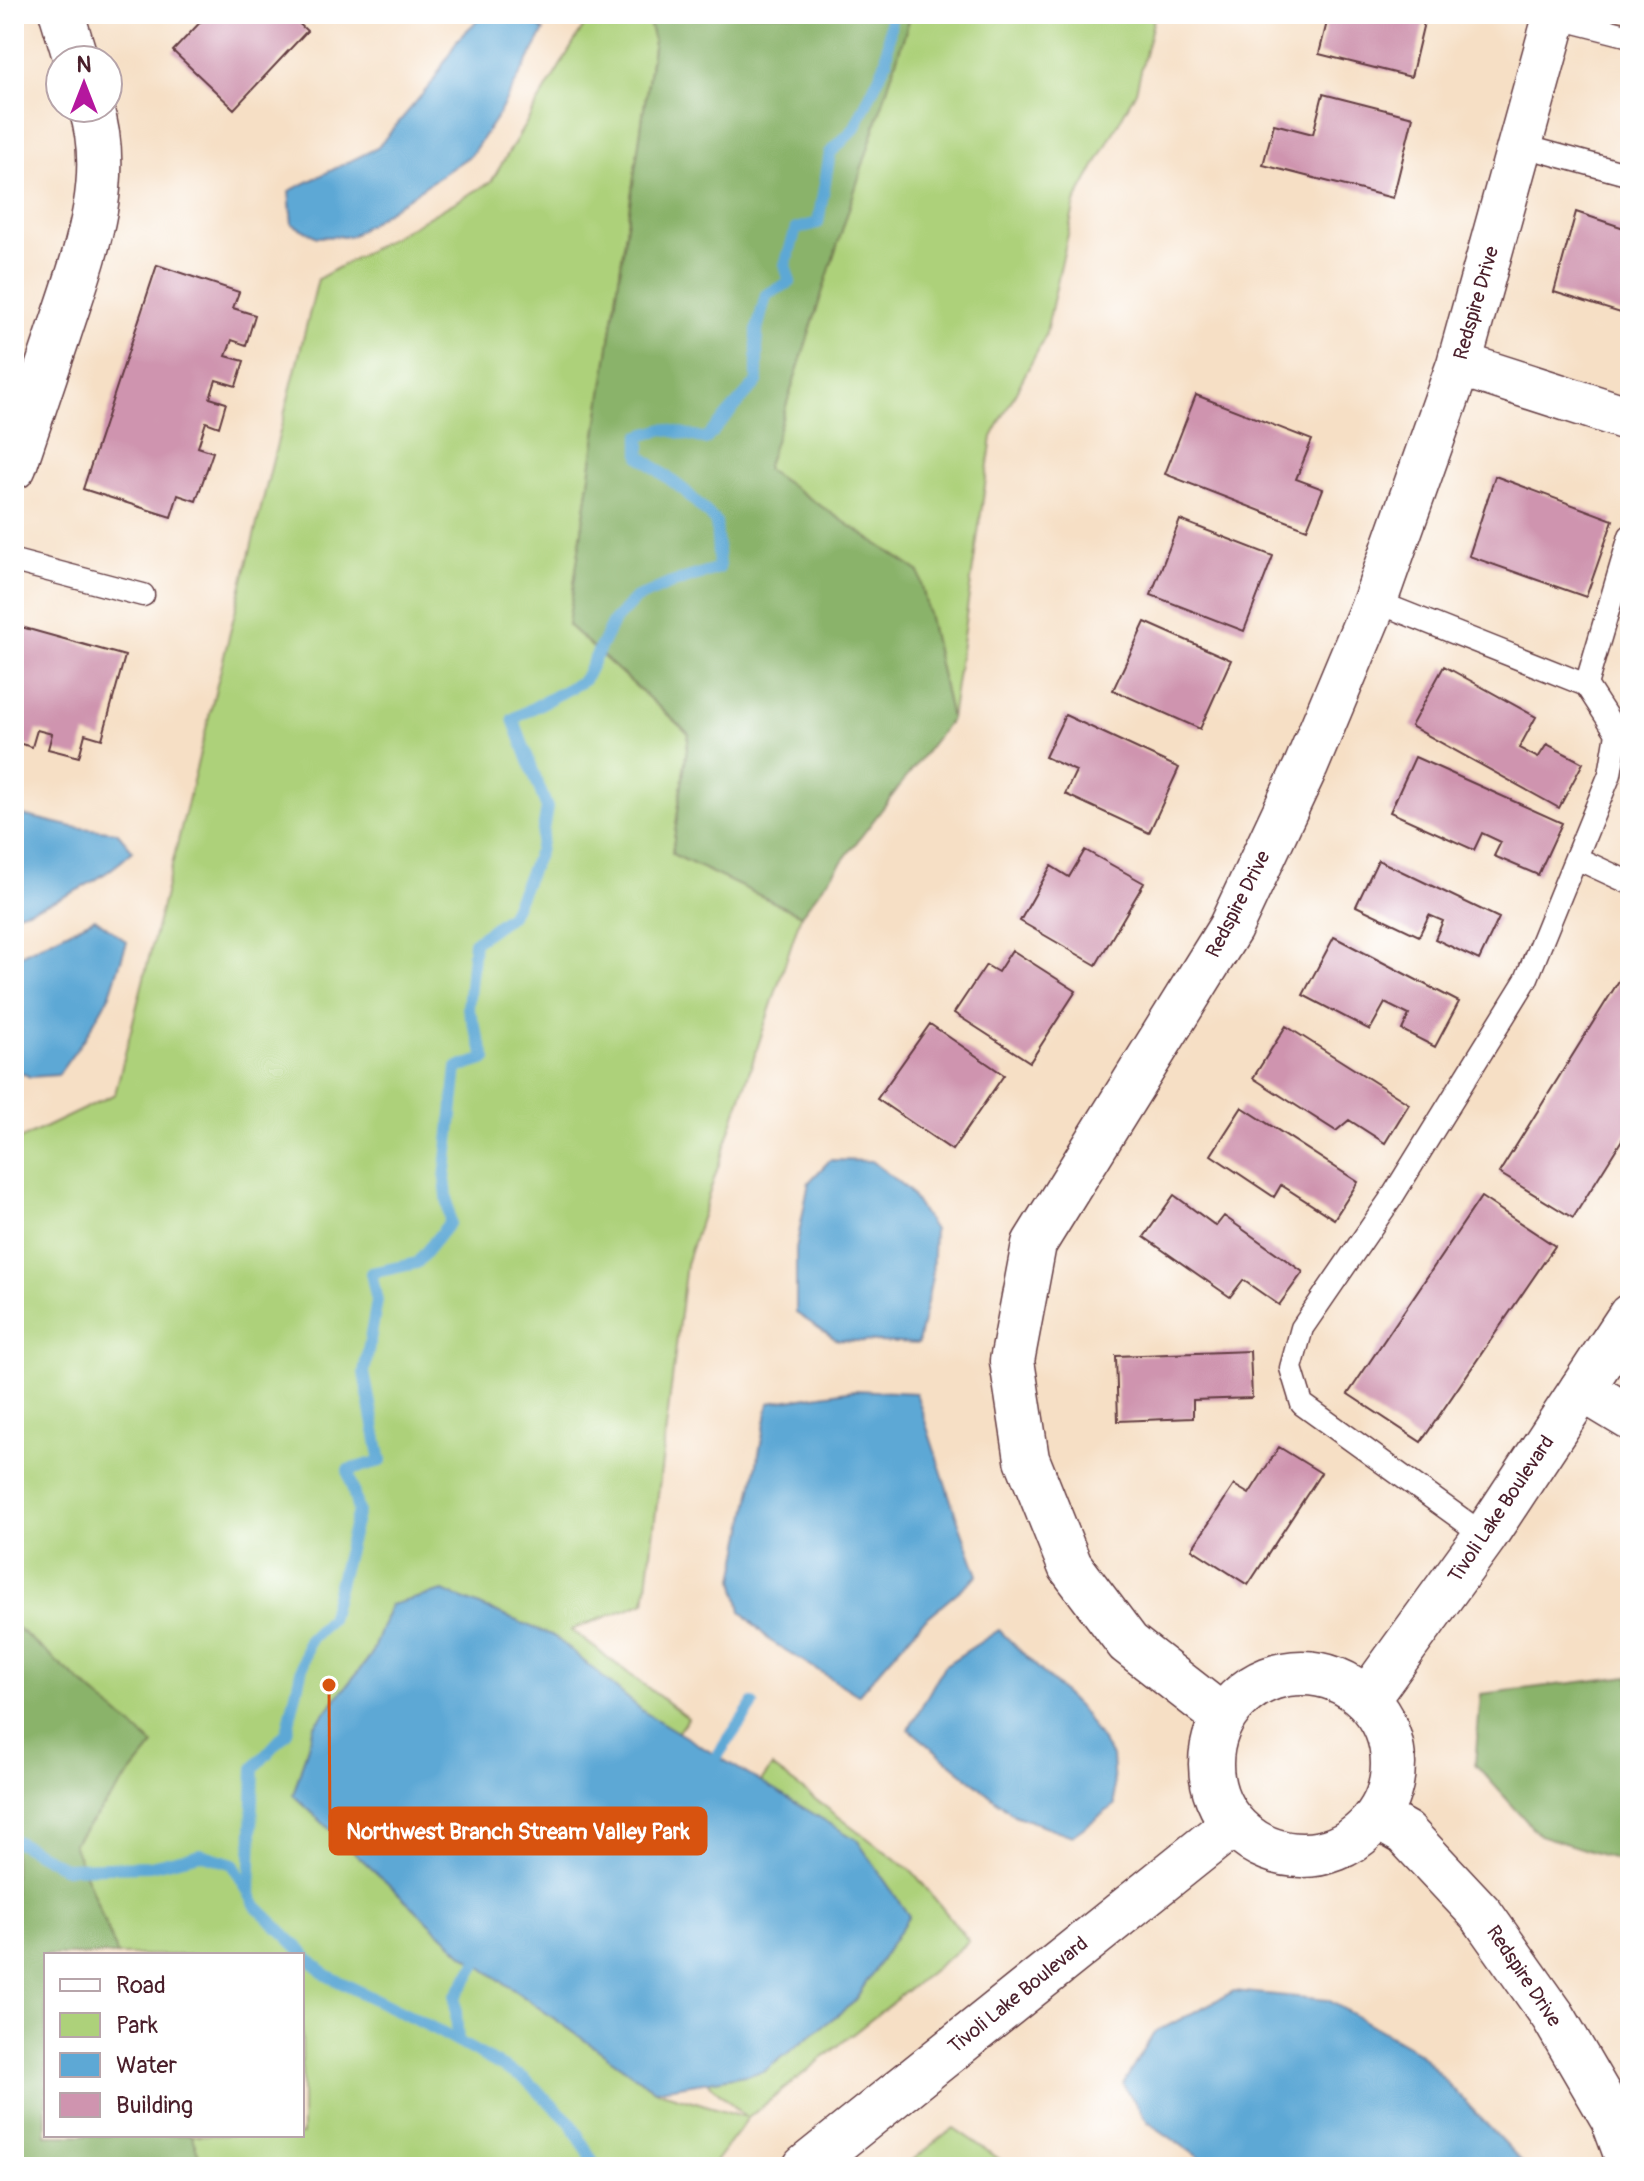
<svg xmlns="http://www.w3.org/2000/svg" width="1644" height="2181" font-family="Pangolin,sans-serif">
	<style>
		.green { fill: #add17a; stroke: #7c7852; stroke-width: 2; fill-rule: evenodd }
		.forest { fill: #8ab36a; stroke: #6a694a; stroke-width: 2 }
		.water { fill: #5da8d5; stroke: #546480; stroke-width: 2 }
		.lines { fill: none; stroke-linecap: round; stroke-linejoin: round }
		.stream { stroke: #5da8d5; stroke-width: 12 }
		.building { fill: #cf94af }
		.lane-casing { stroke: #643c42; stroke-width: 25 }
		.street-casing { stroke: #643c42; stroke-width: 47 }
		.secondary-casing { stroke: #643c42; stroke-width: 47 }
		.lane { stroke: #fff; stroke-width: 22 }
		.street { stroke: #fff; stroke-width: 44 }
		.secondary { stroke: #fff; stroke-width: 44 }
		.labels { text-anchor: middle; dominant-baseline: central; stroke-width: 7; stroke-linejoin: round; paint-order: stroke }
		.street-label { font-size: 20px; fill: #4a1f2b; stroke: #fff }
		.leader { fill: none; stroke: #d8530f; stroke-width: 3 }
		.callout-dot { fill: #d8530f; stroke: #fff; stroke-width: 3 }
		.callout { fill: #d8530f; stroke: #d8530f; stroke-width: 3 }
		.callout-label { font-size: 22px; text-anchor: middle; font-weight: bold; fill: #fff }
	</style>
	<rect width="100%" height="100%" fill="#fff"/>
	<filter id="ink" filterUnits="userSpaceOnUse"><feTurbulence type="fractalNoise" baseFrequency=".0125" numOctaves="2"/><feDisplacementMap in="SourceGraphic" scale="16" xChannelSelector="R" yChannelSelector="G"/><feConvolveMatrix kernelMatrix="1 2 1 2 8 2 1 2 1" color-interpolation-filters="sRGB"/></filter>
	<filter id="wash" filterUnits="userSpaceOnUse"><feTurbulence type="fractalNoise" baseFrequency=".006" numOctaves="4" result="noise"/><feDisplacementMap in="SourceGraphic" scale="32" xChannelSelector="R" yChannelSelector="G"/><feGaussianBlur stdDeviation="1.8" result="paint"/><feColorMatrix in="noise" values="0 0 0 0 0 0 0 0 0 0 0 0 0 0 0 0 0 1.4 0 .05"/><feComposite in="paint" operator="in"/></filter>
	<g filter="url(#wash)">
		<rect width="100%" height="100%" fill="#f6dfc5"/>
		<path class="green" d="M591 14H647L654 41 568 625 689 734 672 854 801 915 686 1264 645 1602 571 1630 688 1718 643 1779 720 1837 772 1767 914 1873 969 1941 748 2118 711 2167H14V1135L21 1139 115 1094 318 279 491 182ZM46 1955H302V2135H46ZM648 2029 746 2117 655 2090 618 2063Z
			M911 14H1155L1136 91 1075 203 1045 337 992 437 951 719 919 572 765 470Z
			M954 2128 1011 2167 905 2166Z"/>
		<path class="forest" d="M647 14H911L766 469 919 572 951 719 801 915 672 854 689 734 568 625 654 41Z
			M14 1625 154 1745 73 1844 118 1955H46V2135H191L204 2167H14Z
			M1630 1676V1864L1539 1835 1475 1764 1481 1694Z"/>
		<path class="water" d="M484 14H525L544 31 498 115 471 155 351 236 317 237 292 224 289 191 377 148 432 83 458 39Z
			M14 813 73 827 117 832 133 851C99 883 60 902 14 914Z
			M95 918 127 942 110 994 86 1036 58 1075 30 1077 14 1069V958Z
			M830 1160 872 1161 908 1190 934 1230 932 1278 918 1344 837 1340 796 1313V1249L809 1182Z
			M854 1390 916 1393 952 1504 978 1575 921 1623 858 1695 769 1640 741 1611 734 1579 769 1403Z
			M443 1591 554 1636 644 1712 857 1840 909 1916 853 2003 763 2072 655 2090 463 1954 293 1795 314 1726 370 1657 390 1605Z
			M999 1630 1081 1710 1112 1756 1115 1805 1072 1836 1014 1815 909 1729 944 1666Z
			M1234 1991 1328 2000 1418 2052 1527 2167H1213L1148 2122 1123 2084 1154 2033Z"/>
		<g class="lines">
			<path class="stream" d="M706 1765 717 1756 753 1704
				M14 1840 65 1868 150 1866 201 1854 233 1864 256 1906 326 1975 429 2026 525 2079 571 2123 596 2167
				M250 1894 254 1768 287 1732 308 1641 330 1619 358 1511 348 1470 381 1461 364 1373 377 1301 371 1273 417 1263 450 1222 445 1179 457 1068 486 1059 468 1008 474 942 511 915 539 852 547 808 513 719 584 680 613 622 635 599 669 584 719 568 716 522 685 491 640 456V436L664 429 706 439 757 382V330L766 295 790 282 785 265 796 229 818 223 830 153 854 129 886 62 891 19 889 14
				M458 2042 455 1997 485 1951"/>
		</g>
		<g id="blocks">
			<path class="building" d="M208 14H289L307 31 234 109 173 51Z
				M1329 14H1426L1411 77 1319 54Z
				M1323 94 1413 117 1393 198 1263 165 1274 124 1313 134Z
				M1576 212 1630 230V316L1554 292Z
				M157 265 239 292 233 308 255 315 246 345 232 340 226 356 244 361 236 386 216 380 210 398 226 403 219 427 206 422 198 447 213 452 196 501 178 495 171 517 83 489Z
				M1196 395 1312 440 1296 479 1323 489 1307 529 1165 474Z
				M1495 476 1613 520 1586 597 1469 556Z
				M1180 520 1273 556 1244 631 1151 595Z
				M1145 622 1231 660 1200 729 1113 690Z
				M14 625 125 656 102 739 85 734 79 757 48 749 52 734 37 730 32 747 14 742Z
				M1444 666 1536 717 1519 748 1538 758 1547 744 1583 763 1559 808 1411 726Z
				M1065 715 1179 768 1149 833 1065 794 1076 771 1045 757Z
				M1415 757 1562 823 1538 875 1494 856 1501 842 1482 833 1474 850 1390 812Z
				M1085 850 1144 883 1096 965 1020 921 1051 866 1069 877Z
				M1378 860 1499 918 1479 960 1435 939 1443 921 1429 915 1419 936 1356 906Z
				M1334 937 1459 1002 1435 1047 1402 1030 1409 1015 1385 1003 1370 1030 1303 995Z
				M1012 950 1076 991 1030 1062 954 1013 986 965 998 972Z
				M1630 963V1127L1573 1218 1499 1173Z
				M930 1024 1004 1075 952 1150 877 1099Z
				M1286 1026 1409 1104 1385 1143 1349 1120 1336 1131 1253 1078Z
				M1242 1107 1358 1182 1334 1219 1281 1185 1274 1197 1211 1155Z
				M1174 1195 1216 1226 1224 1216 1303 1272 1279 1305 1243 1280 1230 1297 1144 1237Z
				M1481 1197 1555 1246 1421 1442 1348 1394Z
				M1250 1351 1252 1398 1193 1400V1418L1118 1421 1116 1356Z
				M1279 1447 1321 1473 1248 1585 1192 1549 1234 1485 1249 1494Z"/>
		</g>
	</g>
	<g filter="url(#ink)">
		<use href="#blocks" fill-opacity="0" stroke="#643c42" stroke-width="2"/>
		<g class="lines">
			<g class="lane-casing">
				<path id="lane" d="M1555 17 1630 36
					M1520 145 1630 175
					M14 561 143 595
					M1375 601 1586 685
					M1576 858 1630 883
					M1485 1536 1302 1404 1291 1368 1302 1328 1392 1197 1526 980 1610 774 1617 733 1586 685 1630 536"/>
			</g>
			<g class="street-casing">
				<path id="street" d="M62 14 76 60
					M1459 364 1630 419
					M14 467C29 422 44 378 59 333 82 262 115 183 91 108
					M1582 1389 1630 1418
					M1223 1717 1128 1643 1070 1566 1027 1459 1012 1361 1034 1244 1230 928 1306 766 1375 601 1459 364 1556 14
					M1377 1817 1405 1833 1481 1914 1553 2016 1613 2119 1630 2165"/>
			</g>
			<g class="secondary-casing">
				<path id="secondary" d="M1211 1764a91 91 0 1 1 182 0a91 91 0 1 1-182 0Z
					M1367 1699 1485 1536 1630 1316
					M805 2167 1233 1824"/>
			</g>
			<use href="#lane" class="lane"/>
			<use href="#street" class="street"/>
			<use href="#secondary" class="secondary"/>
		</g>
	</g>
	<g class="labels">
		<g class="street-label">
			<text transform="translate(1476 303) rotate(-74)">Redspire Drive</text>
			<text transform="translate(1238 904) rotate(-63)">Redspire Drive</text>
			<text transform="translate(1501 1509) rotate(-56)">Tivoli Lake Boulevard</text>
			<text transform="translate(1524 1976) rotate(56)">Redspire Drive</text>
			<text transform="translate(1018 1995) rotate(-39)">Tivoli Lake Boulevard</text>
		</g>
	</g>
	<path class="leader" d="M329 1685L330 1831"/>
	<circle class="callout-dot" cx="329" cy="1685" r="8"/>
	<rect class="callout" x="330" y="1808" width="376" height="46" rx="8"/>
	<g class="callout-label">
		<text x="518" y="1839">Northwest Branch Stream Valley Park</text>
	</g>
	<rect width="1644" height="2181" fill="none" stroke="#fff" stroke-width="48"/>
	<rect x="44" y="1953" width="260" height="184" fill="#ffffff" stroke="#b7a5aa" stroke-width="2"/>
	<rect x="60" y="1979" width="40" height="12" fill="#ffffff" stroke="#b7a5aa" stroke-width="2"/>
	<text x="116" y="1993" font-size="24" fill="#4a1f2b">Road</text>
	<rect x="60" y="2013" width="40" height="24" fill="#add17a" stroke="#b7a5aa" stroke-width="2"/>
	<text x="116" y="2033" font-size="24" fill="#4a1f2b">Park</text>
	<rect x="60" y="2053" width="40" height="24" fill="#5da8d5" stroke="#b7a5aa" stroke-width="2"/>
	<text x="116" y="2073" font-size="24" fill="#4a1f2b">Water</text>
	<rect x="60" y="2093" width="40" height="24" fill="#cf94af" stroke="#b7a5aa" stroke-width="2"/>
	<text x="116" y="2113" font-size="24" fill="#4a1f2b">Building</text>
	<g transform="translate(84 84)"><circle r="38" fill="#ffffff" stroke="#b7a5aa" stroke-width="2"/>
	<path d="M0-6L14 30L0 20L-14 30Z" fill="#b5179e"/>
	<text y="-12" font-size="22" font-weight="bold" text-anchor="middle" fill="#4a1f2b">N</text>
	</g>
</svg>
